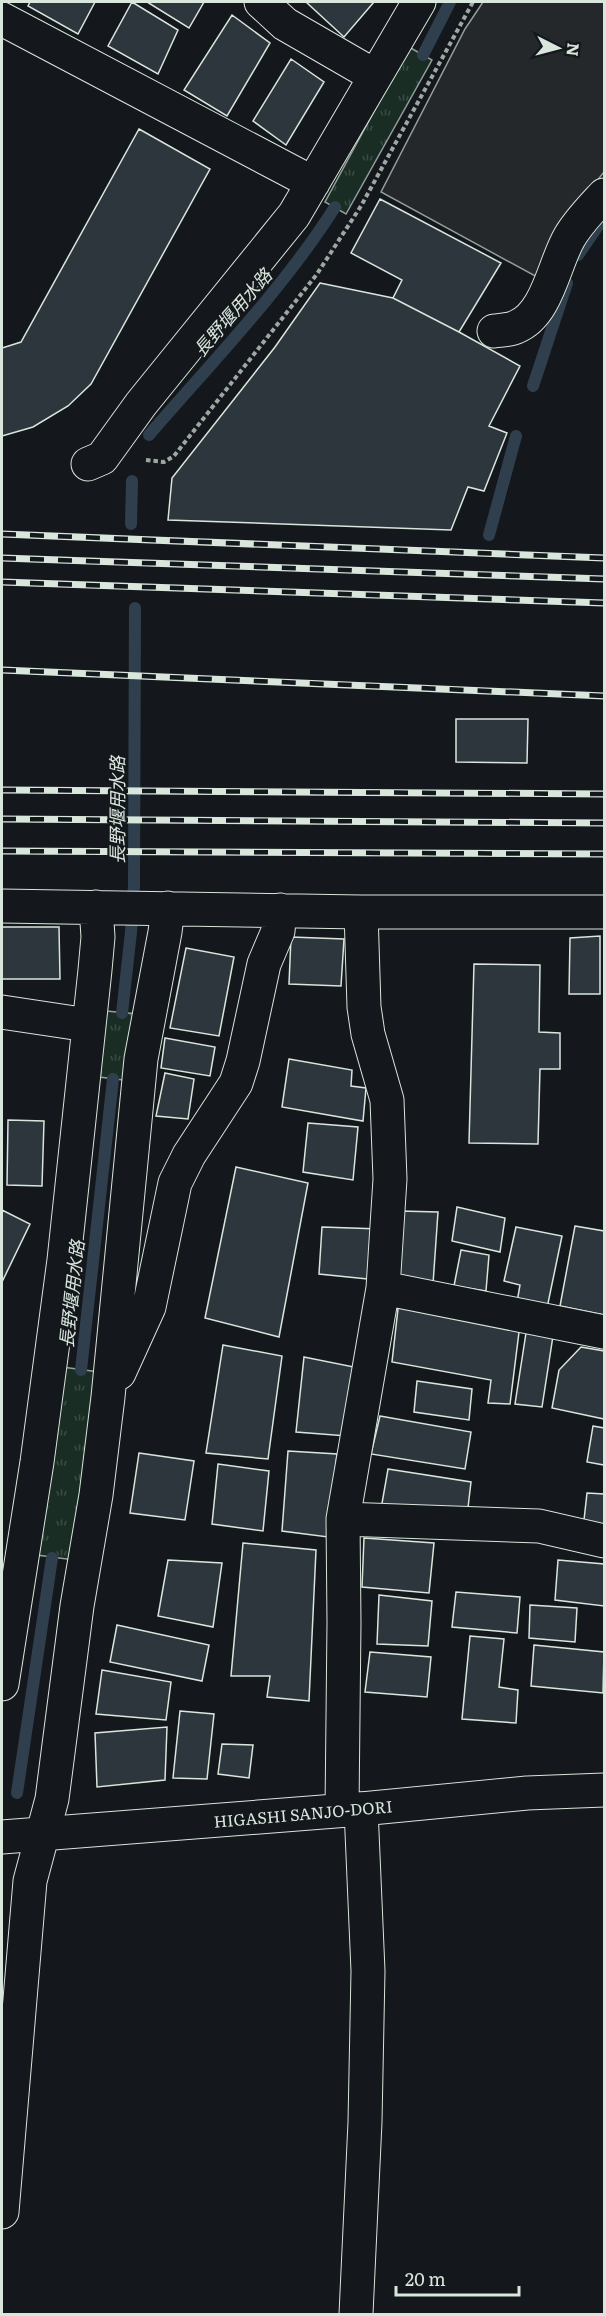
<svg xmlns="http://www.w3.org/2000/svg" width="606" height="2316" font-family="Literata,'Noto Sans JP',serif">
	<style>
		.park { fill: url(#park-tufts); stroke: #939e99; stroke-width: 1.5 }
		.parking { fill: #24282b; stroke: #939e99; stroke-width: 1.5 }
		.lines { fill: none; stroke-linecap: round; stroke-linejoin: round }
		.stream { stroke: #2f3f4d; stroke-width: 12 }
		.building { fill: #2c363c; stroke: #d8e6dc; stroke-width: 1.5 }
		.minor-casing { stroke: #d8e6dc; stroke-width: 35 }
		.major-casing { stroke: #d8e6dc; stroke-width: 35 }
		.path { stroke: #9da8a2; stroke-width: 4; stroke-dasharray: 4.5 3; stroke-linecap: butt }
		.minor { stroke: #14181c; stroke-width: 33 }
		.major { stroke: #14181c; stroke-width: 33 }
		.rail-casing { stroke: #d8e6dc; stroke-width: 7 }
		.rail { stroke: #14181c; stroke-width: 4.5; stroke-dasharray: 14; stroke-linecap: butt }
		.labels { text-anchor: middle; dominant-baseline: central; stroke-width: 4.5; stroke-linejoin: round; paint-order: stroke }
		.street-label { font-size: 16px; fill: #d8e6dc; stroke: #14181c }
		.water-label { font-size: 18px; font-style: italic; fill: #d8e6dc; stroke: #14181c }
	</style>
	<defs>
		<pattern id="park-tufts" width="24" height="20" patternUnits="userSpaceOnUse" patternTransform="scale(1.5)"><rect width="24" height="20" fill="#1a2d24"/><path d="M3 7l-1-3M5 7V3M7 7l1-3M15 17l-1-3M17 17v-4M19 17l1-3" fill="none" stroke="#3b4b43"/></pattern>
	</defs>
	<rect width="100%" height="100%" fill="#14181c"/>
	<path class="park" d="M409 47 432 60 346 214 325 202Z
		M106 1011 138 1014 131 1081 99 1077Z
		M62 1367 99 1372 74 1560 37 1555Z"/>
	<path class="parking" d="M483 2H604V172L553 236 537 277 381 192 465 29Z"/>
	<g class="lines">
		<path class="stream" d="M423 55 450 2
			M578 255 602 220
			M533 386 567 283
			M149 435C212 362 283 289 335 207
			M131 524 132 481
			M489 535 516 436
			M122 1013 131 932 134 885 135 608
			M81 1370 113 1079
			M17 1793 52 1558"/>
	</g>
	<path class="building" d="M30 2H95L78 34 28 6Z
		M132 2 178 30 158 74 108 46Z
		M147 2H204L189 28Z
		M306 2H374L344 37Z
		M232 15 270 43 227 116 184 90Z
		M291 59 324 82 286 145 253 121Z
		M139 129 210 169 91 384 68 406 33 427 2 436V348L21 342Z
		M380 199 501 263 459 332 393 298 402 280 351 253Z
		M320 283 393 298 459 332 520 366 489 426 507 433 484 491 468 487 451 530 168 520 172 478 275 347Z
		M456 719H528L527 763 456 762Z
		M2 927H59L60 979H2Z
		M600 936V994H569L570 938Z
		M291 937 344 939 341 986 289 984Z
		M186 948 234 957 219 1036 170 1028Z
		M474 964 540 965 539 1032 560 1033V1069H540L538 1144 469 1143Z
		M165 1038 215 1047 210 1076 161 1068Z
		M289 1059 352 1070 351 1086 366 1088 363 1121 282 1107Z
		M165 1073 194 1079 188 1119 156 1116Z
		M8 1120 44 1121 42 1186 7 1185Z
		M308 1123 358 1127 353 1180 303 1172Z
		M236 1167 308 1183 279 1337 205 1318Z
		M457 1207 505 1218 500 1252 452 1241Z
		M2 1210 30 1224 2 1282Z
		M400 1211 438 1212 433 1284 400 1280Z
		M575 1226 604 1231V1315L560 1306Z
		M322 1227 380 1229 377 1280 319 1274Z
		M516 1227 562 1236 547 1308 517 1302 520 1285 504 1281Z
		M461 1250 489 1255 486 1291 454 1286Z
		M399 1300 520 1324 510 1404 488 1403 491 1380 392 1362Z
		M526 1333 553 1336 542 1407 515 1404Z
		M223 1345 282 1356 268 1459 206 1453Z
		M581 1347 604 1351V1419L552 1408 559 1370Z
		M304 1357 359 1368 347 1436 296 1432Z
		M417 1381 472 1389 469 1420 414 1412Z
		M380 1416 471 1432 465 1469 371 1454Z
		M593 1426 604 1428V1465L587 1462Z
		M288 1451 337 1454 328 1537 282 1531Z
		M139 1453 194 1461 185 1520 130 1513Z
		M218 1464 269 1471 263 1531 212 1524Z
		M388 1469 471 1482 467 1516 381 1509Z
		M587 1493 604 1494V1531L583 1529Z
		M364 1538 434 1543 429 1593 362 1587Z
		M243 1543 316 1550 309 1701 267 1697 270 1676H231Z
		M168 1560 222 1563 213 1627 158 1616Z
		M558 1560 604 1564V1606L555 1600Z
		M456 1592 520 1597 517 1633 452 1627Z
		M379 1595 432 1601 428 1646 377 1644Z
		M530 1605 577 1608 575 1642 529 1638Z
		M117 1625 209 1645 202 1681 110 1662Z
		M470 1636 504 1639 499 1687 518 1690 516 1723 462 1719Z
		M534 1645 604 1652 603 1693 531 1686Z
		M370 1652 431 1657 427 1697 365 1692Z
		M102 1670 171 1682 166 1720 96 1714Z
		M180 1711 214 1714 207 1779 173 1778Z
		M167 1727 165 1780 97 1787 95 1733Z
		M222 1744 253 1745 249 1778 218 1774Z"/>
	<g class="lines">
		<g class="minor-casing">
			<path id="minor" d="M261 2 285 24 375 76
				M2 19 313 183
				M494 331C501 330 510 330 516 327 547 315 554 264 569 238 578 222 592 208 604 195
				M88 464 102 458 141 404 294 215 419 2
				M2 906 361 912H604
				M2 1012 88 1025
				M383 1288 604 1332
				M119 1373 149 1307 175 1183 189 1155 236 1083 243 1061 264 964 278 931 280 910
				M343 1519 539 1526 604 1541
				M2 1684 37 1462 64 1260 95 970 98 937 96 907
				M342 1810 344 1622 343 1519 383 1288 390 1179 387 1100 368 1034 364 1007 361 912
				M2 2212 30 1881 52 1799 77 1606 96 1495 108 1397 141 1059 165 932 168 908
				M356 2314 365 2122 368 1971 361 1809"/>
		</g>
		<g class="major-casing">
			<path id="major" d="M2 1837 361 1809 527 1793 604 1790"/>
		</g>
		<path class="path" d="M146 460 164 462 174 456 317 274 361 206 473 2"/>
		<use href="#minor" class="minor"/>
		<use href="#major" class="major"/>
		<g class="rail-casing">
			<path id="rail" d="M2 534 604 558
				M2 558 604 579
				M2 582 604 603
				M2 670 604 696
				M2 790 604 794
				M2 819 604 823
				M2 851 604 854"/>
		</g>
		<use href="#rail" class="rail"/>
	</g>
	<g class="labels">
		<g class="street-label">
			<text transform="translate(303 1813) rotate(-5)">HIGASHI SANJO-DORI</text>
		</g>
		<g class="water-label">
			<text transform="translate(232 312) rotate(-49)">長野堰用水路</text>
			<text transform="translate(116 810) rotate(-90)">長野堰用水路</text>
			<text transform="translate(71 1294) rotate(-84)">長野堰用水路</text>
		</g>
	</g>
	<rect width="606" height="2316" fill="none" stroke="#d8e6dc" stroke-width="6"/>
	<g transform="translate(558 48) rotate(96)" stroke="#14181c" stroke-width="4.5" paint-order="stroke">
	<path d="M0-4.5L10 22L0 15L-10 22Z" fill="#d8e6dc"/>
	<text y="-9" font-size="16" font-weight="bold" text-anchor="middle" fill="#d8e6dc">N</text>
	</g>
	<path d="M396 2286v9h123v-9" fill="none" stroke="#d8e6dc" stroke-width="3"/>
	<text x="405" y="2286" font-size="18" fill="#d8e6dc" stroke="#14181c" stroke-width="4.5" paint-order="stroke">20 m</text>
</svg>
